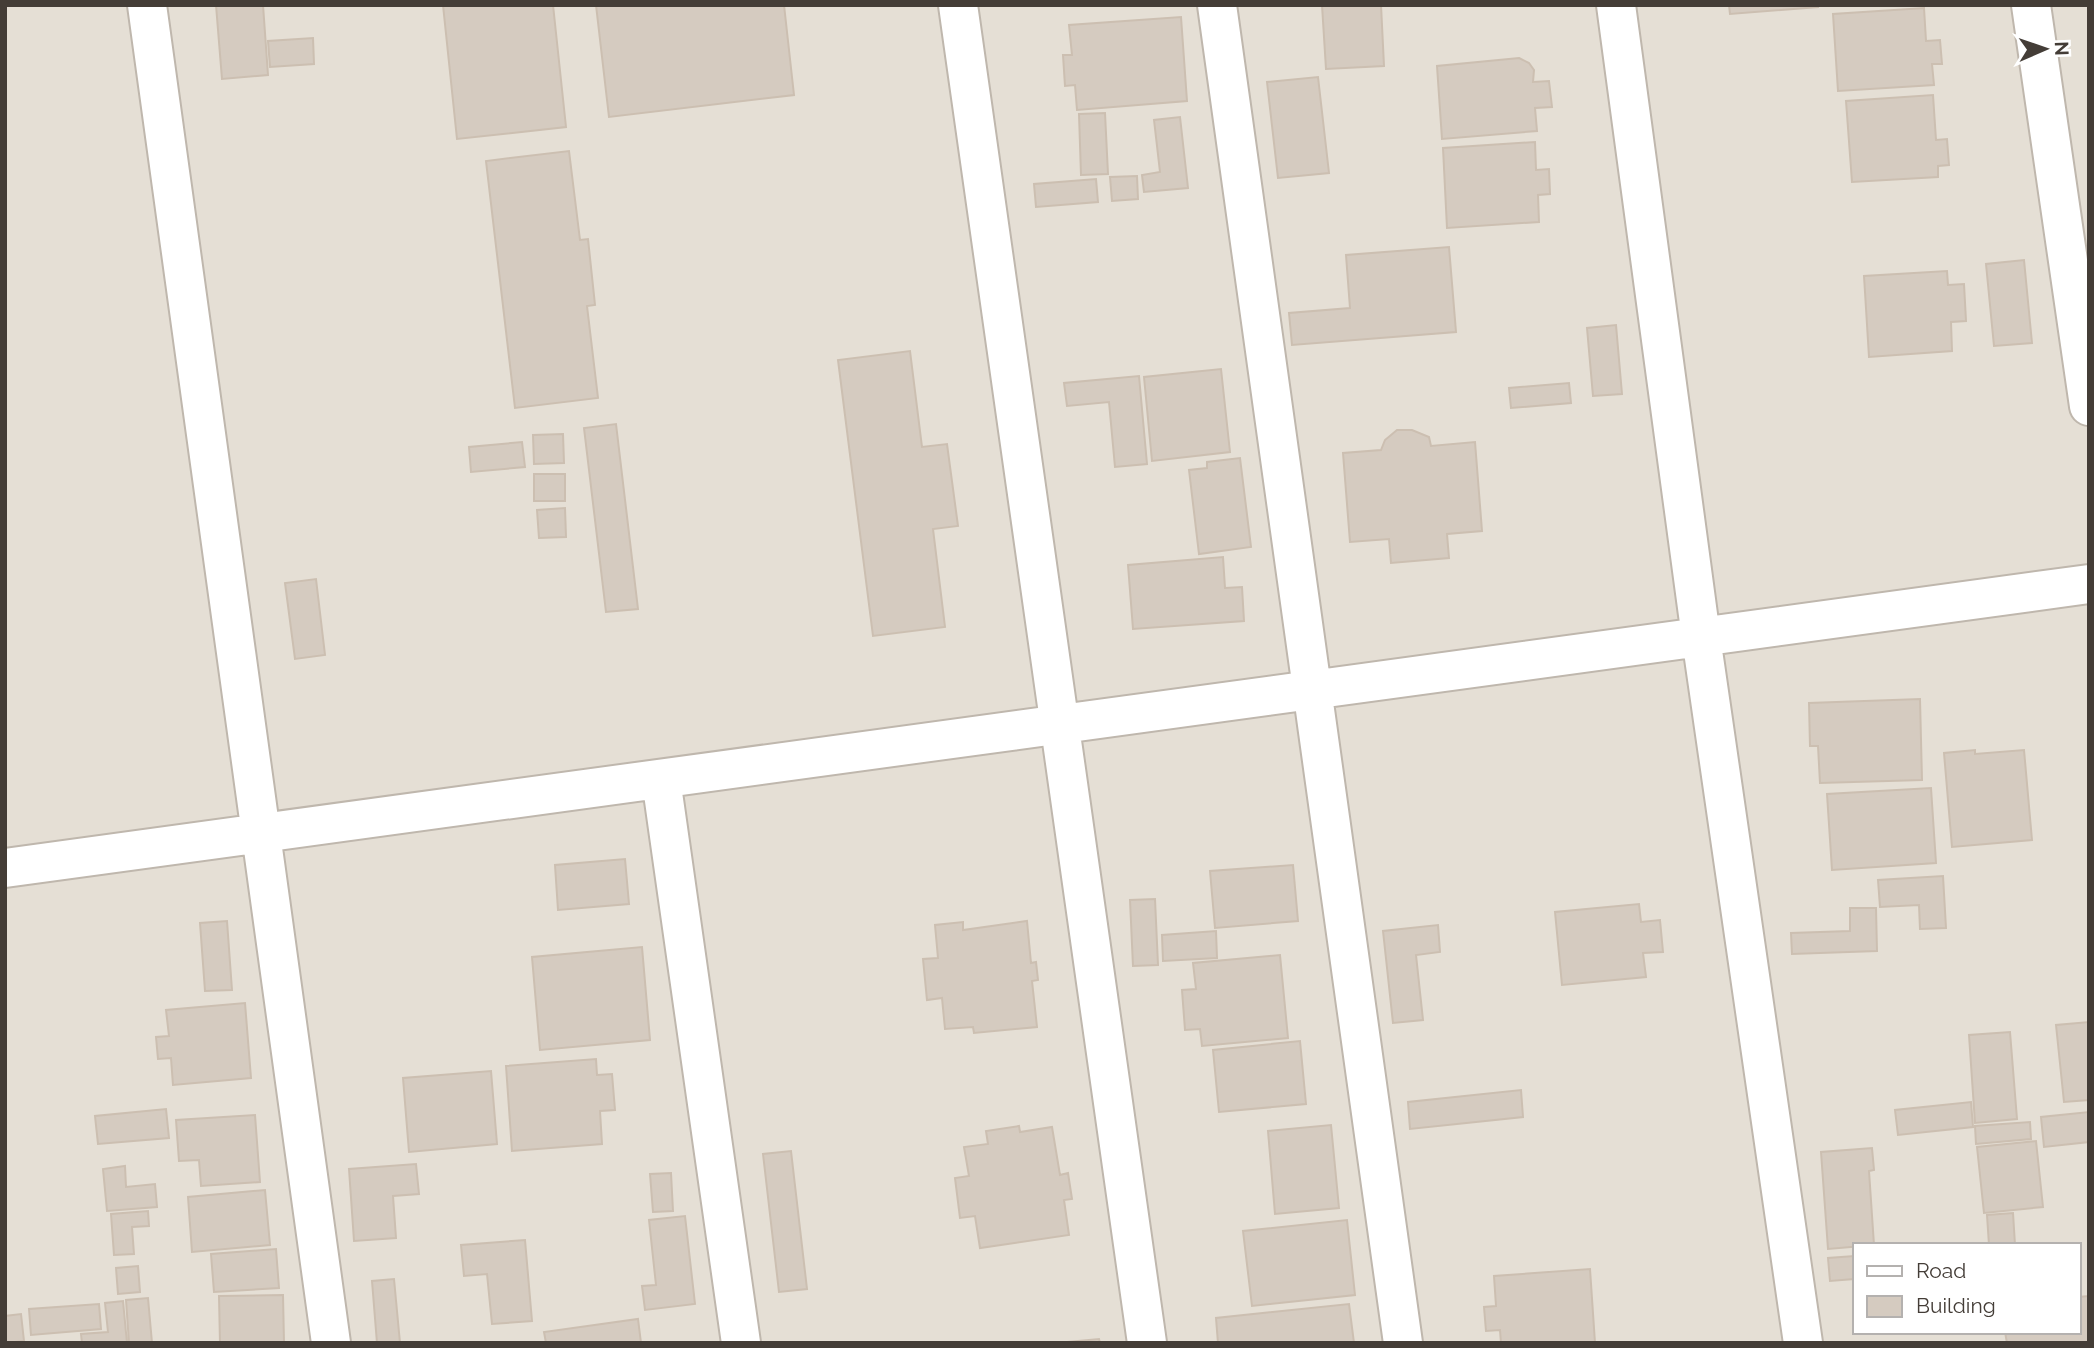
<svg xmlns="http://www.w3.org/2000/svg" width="2094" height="1348" font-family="Raleway,sans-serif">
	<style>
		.residential { fill: #e5dfd5; fill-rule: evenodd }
		.building { fill: #d5cbc0; stroke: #ccbfb1; stroke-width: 2 }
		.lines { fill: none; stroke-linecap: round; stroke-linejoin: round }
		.street-casing { stroke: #bfb7ad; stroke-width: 42 }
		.street { stroke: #fff; stroke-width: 38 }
	</style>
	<rect width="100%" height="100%" fill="#f2ede7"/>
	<path class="residential" d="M5 5H2089V1343H5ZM1854 1245H2078V1332H1854Z"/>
	<path class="building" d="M216 5H263L268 75 222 79Z
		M443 5H553L566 127 457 139Z
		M596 5H784L794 95 609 117Z
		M1322 5H1381L1384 66 1326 69Z
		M1729 5H1818V7L1730 14Z
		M1924 8 1926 41 1940 40 1942 64H1932L1934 85 1838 91 1833 14Z
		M1181 17 1187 101 1077 110 1075 85 1065 86 1063 55H1072L1069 25Z
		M313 38 314 64 270 67 268 41Z
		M1519 58 1529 63 1534 70 1533 82 1549 81 1552 107 1535 108 1537 131 1442 139 1437 66Z
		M1318 77 1329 173 1278 178 1267 82Z
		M1933 95 1936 140 1947 139 1949 165 1938 166V177L1852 182 1846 101Z
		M1105 113 1108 174 1081 175 1079 114Z
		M1180 117 1188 188 1144 192 1142 175 1160 172 1154 120Z
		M1535 142 1536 170 1549 169 1550 194 1538 195 1539 222 1447 228 1443 148Z
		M569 151 580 240 588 239 595 305 587 306 598 398 515 408 486 161Z
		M1137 176 1138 199 1112 201 1110 177Z
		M1096 179 1098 202 1036 207 1034 184Z
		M1449 247 1456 332 1292 345 1289 313 1350 308 1346 255Z
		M2024 260 2032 343 1994 346 1986 264Z
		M1947 271 1948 285 1964 284 1966 321 1951 322 1952 351 1869 357 1864 276Z
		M1616 325 1622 394 1593 396 1587 328Z
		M910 351 922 447 947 444 958 526 933 529 945 627 873 636 838 360Z
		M1221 369 1230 452 1152 461 1144 377Z
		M1139 376 1147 464 1115 467 1109 402 1067 406 1064 383Z
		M1569 383 1571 403 1511 408 1509 388Z
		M616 424 638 609 606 612 584 428Z
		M1397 430H1412L1429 437 1431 446 1475 442 1482 531 1447 534 1449 558 1391 563 1389 539 1350 542 1343 453 1381 450 1385 440Z
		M563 434 564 463 534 464 533 435Z
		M522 442 525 467 471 472 469 447Z
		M1240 458 1251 547 1199 554 1189 470 1207 468V462Z
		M534 474H565V501H534Z
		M565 508 566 537 539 538 537 510Z
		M1223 557 1225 588 1242 587 1244 621 1133 629 1128 565Z
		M316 579 325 655 295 659 285 583Z
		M1920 699 1922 780 1820 783 1818 746H1810L1809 703Z
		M1975 750V754L2024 750 2032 840 1952 847 1944 753Z
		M1931 788 1936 863 1832 870 1827 794Z
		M625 859 629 904 558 910 555 865Z
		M1293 865 1298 921 1215 928 1210 871Z
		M1943 876 1946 928 1920 929 1919 905 1880 907 1878 880Z
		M1155 899 1158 965 1133 966 1130 900Z
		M1639 904 1641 922 1660 920 1663 952 1643 953 1646 977 1562 985 1555 912Z
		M1850 908H1876L1877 951 1792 954 1791 933 1850 931Z
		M227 921 232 990 205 991 200 923Z
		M1027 921 1031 963 1036 962 1038 980 1032 981 1037 1027 974 1033 973 1027 945 1029 942 998 927 1000 923 959 938 958 935 925 963 922V930Z
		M1438 925 1440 952 1416 955 1423 1020 1393 1023 1383 931Z
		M1216 931 1217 958 1163 961 1162 935Z
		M642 947 650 1040 540 1050 532 957Z
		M1280 955 1288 1038 1202 1046 1200 1029 1185 1030 1182 990 1196 989 1193 963Z
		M245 1003 251 1078 173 1085 171 1058 158 1059 156 1037 169 1036 166 1010Z
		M2089 1022V1100L2064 1102 2056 1025Z
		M2010 1032 2017 1119 1975 1123 1969 1035Z
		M1300 1041 1306 1104 1219 1112 1213 1050Z
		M596 1059 597 1075 612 1074 615 1110 600 1111 602 1144 512 1151 506 1066Z
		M491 1071 497 1144 409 1152 403 1078Z
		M1521 1090 1523 1117 1410 1129 1408 1102Z
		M1971 1102 1973 1127 1898 1135 1895 1110Z
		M166 1109 169 1138 98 1144 95 1116Z
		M2089 1112V1142L2044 1147 2041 1117Z
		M255 1115 260 1182 201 1186 199 1160 179 1161 176 1120Z
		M2030 1122 2031 1139 1976 1144 1975 1126Z
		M1331 1125 1339 1208 1275 1214 1268 1131Z
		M1019 1126 1020 1132 1052 1127 1060 1175 1068 1173 1072 1199 1064 1200 1069 1235 980 1248 975 1216 960 1218 955 1178 969 1176 964 1147 988 1144 986 1131Z
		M2036 1141 2043 1207 1984 1213 1977 1147Z
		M1872 1148 1874 1170 1869 1171 1874 1245 1828 1249 1821 1152Z
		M791 1151 807 1289 779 1292 763 1154Z
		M416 1164 419 1194 393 1196 396 1238 354 1241 349 1169Z
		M125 1166 126 1187 155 1184 157 1207 107 1211 103 1169Z
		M671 1173 673 1211 653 1212 650 1174Z
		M265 1190 270 1245 192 1252 188 1197Z
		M148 1211 149 1226 132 1227 134 1254 114 1255 111 1214Z
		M2013 1213 2015 1245H1989L1987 1215Z
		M685 1216 695 1304 645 1310 642 1286 656 1285 649 1220Z
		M1347 1220 1355 1295 1252 1306 1243 1231Z
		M525 1240 532 1321 492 1324 487 1274 464 1276 461 1245Z
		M276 1249 279 1288 214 1292 211 1254Z
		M1854 1256V1279L1830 1281 1828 1258Z
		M138 1266 140 1292 118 1294 116 1268Z
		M1590 1269 1595 1343H1501L1500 1330 1486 1331 1484 1307 1496 1306 1494 1276Z
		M394 1279 400 1343H377L372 1281Z
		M283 1295 284 1343H220L219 1296Z
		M2089 1296V1343H2007L2005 1332H2078V1297Z
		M148 1298 152 1343H129L126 1300Z
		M123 1301 127 1343H82L81 1334 108 1332 105 1303Z
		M99 1304 101 1329 31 1335 29 1309Z
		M1349 1304 1354 1343H1218L1216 1318Z
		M21 1314 24 1341 5 1343V1316Z
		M638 1319 641 1343H546L544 1332Z
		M1099 1339 1100 1343H1068V1342Z"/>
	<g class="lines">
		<g class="street-casing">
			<path id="street" d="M147 5 331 1343
				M958 5 1147 1343
				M1217 5 1403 1343
				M1616 5 1701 637 1803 1343
				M2031 5 2089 406
				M661 779 741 1343
				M5 868 2089 584"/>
		</g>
		<use href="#street" class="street"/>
	</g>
	<rect width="2094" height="1348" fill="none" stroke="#443d37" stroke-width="14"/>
	<rect x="1853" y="1243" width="228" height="91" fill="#ffffff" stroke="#b4b1af" stroke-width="2"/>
	<rect x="1867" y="1266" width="35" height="10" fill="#ffffff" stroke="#b4b1af" stroke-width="2"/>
	<text x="1916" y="1278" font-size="21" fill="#443d37">Road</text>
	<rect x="1867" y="1296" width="35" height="21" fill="#d5cbc0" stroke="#b4b1af" stroke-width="2"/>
	<text x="1916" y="1313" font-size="21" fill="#443d37">Building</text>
	<g transform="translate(2045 49) rotate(88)" stroke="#ffffff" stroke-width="5" paint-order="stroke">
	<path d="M0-5L12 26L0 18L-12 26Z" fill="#443d37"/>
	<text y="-10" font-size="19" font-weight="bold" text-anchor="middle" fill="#443d37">N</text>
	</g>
</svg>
